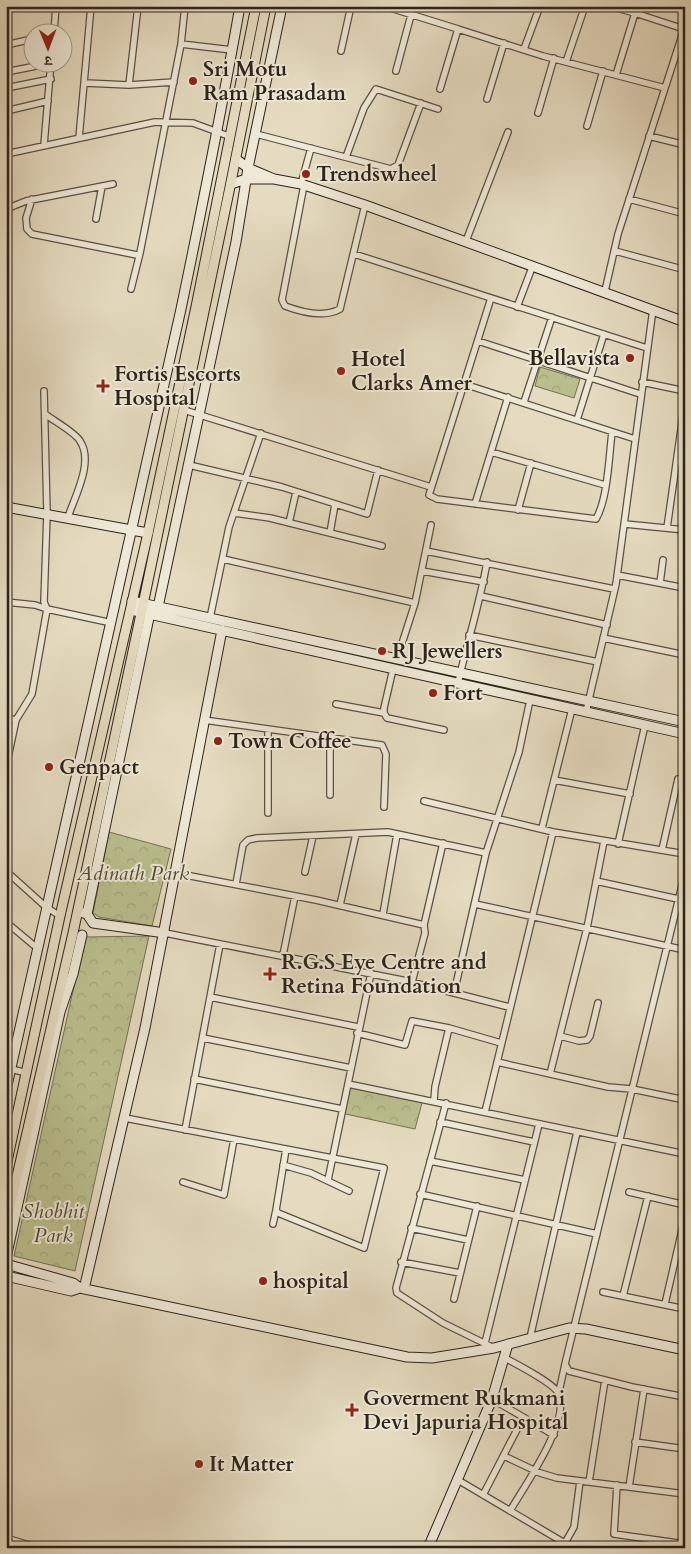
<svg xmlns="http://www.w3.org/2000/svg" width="691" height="1554" font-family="Cardo,'Noto Serif Devanagari',serif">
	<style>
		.forest { fill: url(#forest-crowns); stroke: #737054 }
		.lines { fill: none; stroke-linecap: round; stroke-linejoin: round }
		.street-casing { stroke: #5a5144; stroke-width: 8 }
		.secondary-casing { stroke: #2c231b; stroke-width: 11 }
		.primary-casing { stroke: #2c231b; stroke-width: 11 }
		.street { stroke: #eee8d6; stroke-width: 5.5 }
		.secondary { stroke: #eee8d6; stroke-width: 9 }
		.primary { stroke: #e5dbc0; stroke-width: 9 }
		.poi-dot { fill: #8f2418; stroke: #eee8d6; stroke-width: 2 }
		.labels { text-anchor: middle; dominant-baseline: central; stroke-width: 4; stroke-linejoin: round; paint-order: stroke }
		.poi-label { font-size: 21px; font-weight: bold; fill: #2c231b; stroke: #eee8d6; text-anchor: start }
		.park-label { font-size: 21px; font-style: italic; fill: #504a38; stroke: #eee8d6 }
	</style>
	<defs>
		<pattern id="forest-crowns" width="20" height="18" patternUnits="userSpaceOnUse" patternTransform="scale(1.25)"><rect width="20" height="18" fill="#babe8e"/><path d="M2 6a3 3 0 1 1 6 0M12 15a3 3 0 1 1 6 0" fill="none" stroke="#a0a37a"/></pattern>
	</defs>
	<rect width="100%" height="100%" fill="#e5dbc0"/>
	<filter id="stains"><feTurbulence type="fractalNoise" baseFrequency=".004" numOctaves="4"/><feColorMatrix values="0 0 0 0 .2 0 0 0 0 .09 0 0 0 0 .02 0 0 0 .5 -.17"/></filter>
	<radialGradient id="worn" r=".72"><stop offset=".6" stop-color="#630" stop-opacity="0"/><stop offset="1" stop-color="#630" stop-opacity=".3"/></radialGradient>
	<path class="forest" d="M540 367 580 379 574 398 535 386Z
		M109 832 171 849 152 926 99 917 93 913Z
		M149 936 75 1271 14 1256 85 937Z
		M348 1084 423 1099 415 1129 341 1113Z"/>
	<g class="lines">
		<g class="street-casing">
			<path id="street" d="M384 6 458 29
				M609 6 635 13
				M639 14 641 6
				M54 32 56 6
				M181 44 185 6
				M6 45 32 39
				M524 49 540 6
				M341 51 351 6
				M566 62 585 6
				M396 71 411 15
				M6 72 51 63
				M616 75 635 13 684 29
				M85 83 129 85 174 82
				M129 85 138 6
				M6 88 51 79
				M440 89 458 29 543 56 665 88
				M487 99 504 43
				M6 111 48 101
				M538 113 554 58
				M587 126 603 71
				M256 134 391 169 398 165 421 103
				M649 136 685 145
				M79 138 91 6
				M44 145 51 62
				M6 154 155 122 193 123 231 137
				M346 157 364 108 376 89 438 109
				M301 184 311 148
				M304 185 282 300 285 306C301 312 324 318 340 309L365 205
				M32 199 26 218 27 229 32 234 137 255 140 253 181 44 232 50
				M629 199 685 214
				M6 209 26 201 113 184
				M96 219 102 186
				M466 241 508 132
				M615 251 682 269
				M354 254 647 348
				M6 261V268
				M131 289 140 253
				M605 291 618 234 685 26
				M491 298 429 495 437 499 596 519C608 498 609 456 612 432
				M517 307 533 265
				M478 341 640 394
				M642 382 685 391
				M464 384 635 439
				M44 391 47 513 44 602 47 609
				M524 402 552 317
				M184 410 431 487
				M45 414C54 421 76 433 80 441 94 462 75 496 68 517
				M577 420 604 334
				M491 452 605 485
				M189 465 282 487 367 514 378 470
				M475 504 508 397
				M518 510 531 463
				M234 513 270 518 382 546
				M289 523 296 492
				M625 524 685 530
				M667 528 685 401
				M330 533 335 504
				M426 551 614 589
				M223 559 415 603
				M422 571 484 582
				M617 575 685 588
				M660 583 663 560
				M481 596 607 625
				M6 602 35 605 47 609
				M210 618 229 527 261 433
				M469 635 598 662
				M603 638 685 655
				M397 659 415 603 431 525
				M393 669 384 708V713L387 718 444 730
				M458 683C467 643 480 603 487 562
				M336 704 384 713
				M586 712 616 584 653 309
				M6 718 16 720
				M204 720 382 745 386 754 384 807
				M6 767 16 720 32 694 47 609 112 623
				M554 780 630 794
				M330 795V737
				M424 801 553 832 685 854
				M268 813V729
				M542 828 572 709
				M618 844 645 725
				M662 850 678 779
				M6 871 46 907 60 916
				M305 872 313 836
				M175 873 316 900 424 925
				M685 873 565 1364 569 1371 632 1387 685 1397
				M596 881 678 899
				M236 884 243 845 248 840 257 838 388 832 486 853
				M475 904 685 950
				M340 905 356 834
				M383 914 397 834
				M6 922 37 948
				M165 933 407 981 509 1007
				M283 955 295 896
				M412 982 425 933 424 925 443 843
				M454 993 486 853 519 752 530 700
				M210 997 358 1027
				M357 1033 405 1045 412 1021 449 1028
				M560 1036 579 1041 587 1040 590 1036 598 1003
				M203 1038 351 1068
				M497 1062 608 1087 632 1089 685 1100
				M11 1069 27 1073
				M550 1074 587 928 604 841
				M194 1079 342 1109
				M348 1084 685 1154
				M434 1101 435 1087 449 1028 501 1043
				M446 1103 396 1288 397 1293 443 1323 494 1348
				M485 1112 553 832
				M125 1118 384 1168 364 1248 278 1213 276 1210 286 1149
				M440 1122 534 1142
				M185 1130 220 944
				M430 1161 525 1180
				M283 1165 311 1173 349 1191
				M328 1180 371 973
				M183 1182 224 1195 234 1139
				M629 1192 685 1205
				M420 1194 597 1234
				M273 1224 276 1210
				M411 1228 468 1240
				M401 1262 460 1273
				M603 1292 685 1309
				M623 1296 648 1196
				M454 1299 477 1206
				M665 1304 685 1217
				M530 1338 577 1132
				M485 1343 539 1124
				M505 1358C516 1364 554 1383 559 1394 570 1422 525 1485 510 1511
				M559 1392 565 1364
				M492 1399 554 1435
				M635 1442 685 1449
				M504 1456 540 1473 557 1478 685 1494
				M458 1480 573 1548
				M589 1482 605 1380
				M617 1485 614 1534 685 1544
				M629 1487 644 1389
				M483 1495 523 1418
				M6 1538 39 1548
				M565 1543 574 1527 580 1481"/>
		</g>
		<g class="secondary-casing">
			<path id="secondary" d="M274 179 301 184 365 205 685 322
				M231 184 246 179H274L248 168 236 159
				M6 507 148 533
				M132 601 685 722
				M158 607 236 242 248 168 282 6
				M131 610 685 734
				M83 913 87 914 93 923 165 933
				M87 914 151 608
				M6 1090 181 309C202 208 222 108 240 6
				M6 1258 60 1012 73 974 82 935
				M6 1264 73 1283 80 1288 407 1357 432 1358 494 1348 569 1328 586 1329 685 1350
				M6 1276 71 1291 80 1288
				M84 1289 145 1028 222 630
				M428 1548 492 1399 508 1344"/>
		</g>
		<g class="primary-casing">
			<path id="primary" d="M6 1166 60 916 148 533 197 302 256 6
				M6 1224 73 933 145 595 231 182 266 6"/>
		</g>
		<use href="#street" class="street"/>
		<use href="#secondary" class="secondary"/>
		<use href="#primary" class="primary"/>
	</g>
	<g class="poi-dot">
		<circle cx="193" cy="81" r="5"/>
		<circle cx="306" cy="174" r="5"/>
		<circle cx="630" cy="358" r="5"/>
		<circle cx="341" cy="371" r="5"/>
		<path d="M100.5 378.5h5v5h5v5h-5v5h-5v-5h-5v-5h5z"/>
		<circle cx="382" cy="651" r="5"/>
		<circle cx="433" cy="693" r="5"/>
		<circle cx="218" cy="741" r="5"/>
		<circle cx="49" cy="767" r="5"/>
		<path d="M267.5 966.5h5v5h5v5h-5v5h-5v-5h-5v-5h5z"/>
		<circle cx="263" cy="1281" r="5"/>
		<path d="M349.5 1402.5h5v5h5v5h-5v5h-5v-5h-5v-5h5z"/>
		<circle cx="199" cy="1464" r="5"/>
	</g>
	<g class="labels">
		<g class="poi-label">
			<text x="203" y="69">Sri Motu<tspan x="203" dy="24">Ram Prasadam</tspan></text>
			<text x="316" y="174">Trendswheel</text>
			<text x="620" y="358" text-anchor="end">Bellavista</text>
			<text x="351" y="359">Hotel<tspan x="351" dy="24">Clarks Amer</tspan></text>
			<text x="114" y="374">Fortis Escorts<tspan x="114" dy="24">Hospital</tspan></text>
			<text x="392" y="651">RJ Jewellers</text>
			<text x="443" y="693">Fort</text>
			<text x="228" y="741">Town Coffee</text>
			<text x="59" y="767">Genpact</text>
			<text x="281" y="962">R.G.S Eye Centre and<tspan x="281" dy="24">Retina Foundation</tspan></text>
			<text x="273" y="1281">hospital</text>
			<text x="363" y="1398">Goverment Rukmani<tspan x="363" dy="24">Devi Japuria Hospital</tspan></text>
			<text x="209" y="1464">It Matter</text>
		</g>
		<g class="park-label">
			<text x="133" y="873">Adinath Park</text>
			<text x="53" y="1211">Shobhit<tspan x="53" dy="24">Park</tspan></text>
		</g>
	</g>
	<rect width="691" height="1554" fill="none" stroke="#e5dbc0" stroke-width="25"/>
	<rect x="8" y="8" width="676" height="1539" fill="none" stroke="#2c231b" stroke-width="2.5"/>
	<rect x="12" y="12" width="666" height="1529" fill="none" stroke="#2c231b"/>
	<g transform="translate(48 48) rotate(179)"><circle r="24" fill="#eee8d6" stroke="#a0998b"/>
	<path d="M0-4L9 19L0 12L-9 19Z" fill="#8f2418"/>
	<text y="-8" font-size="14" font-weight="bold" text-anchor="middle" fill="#2c231b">उ</text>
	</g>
	<rect width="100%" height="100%" filter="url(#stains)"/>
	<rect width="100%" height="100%" fill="url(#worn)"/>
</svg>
